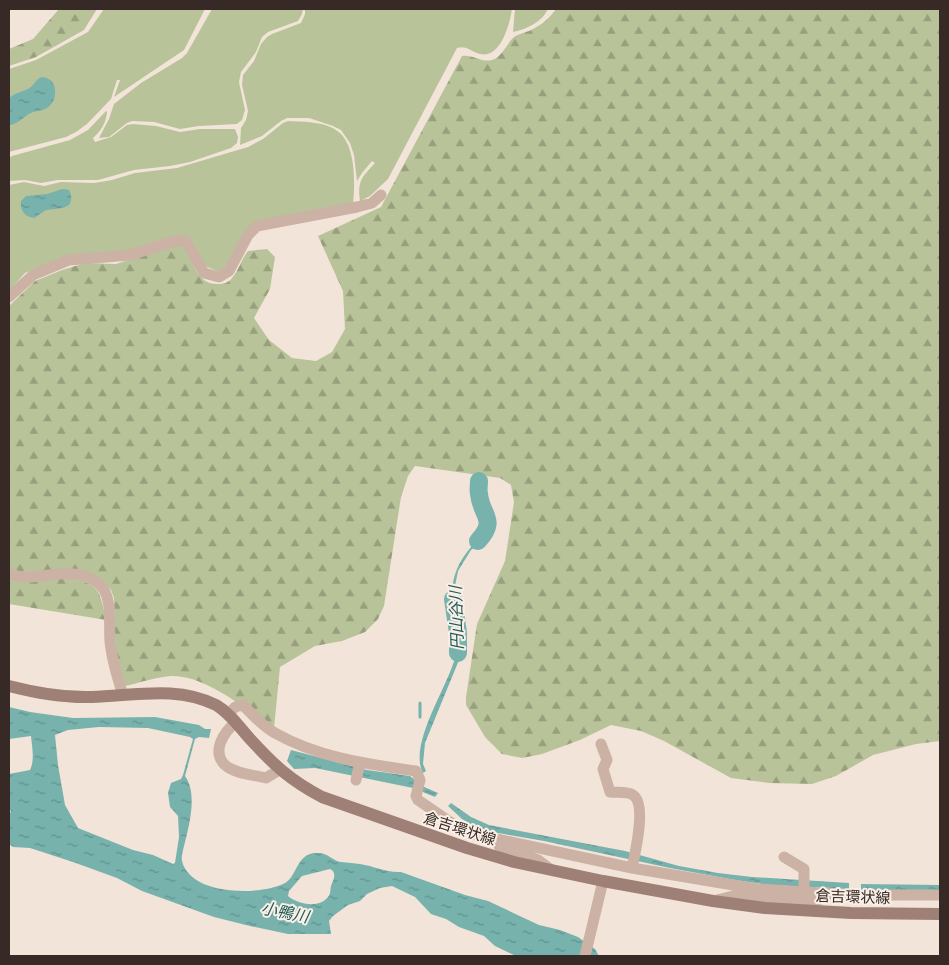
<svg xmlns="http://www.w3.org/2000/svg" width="949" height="965" font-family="'Noto Sans','Noto Sans JP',sans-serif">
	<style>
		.grass { fill: #b9c399 }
		.forest { fill: url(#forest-firs) }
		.water { fill: url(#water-ripples); fill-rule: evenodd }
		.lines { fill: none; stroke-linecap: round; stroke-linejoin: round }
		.stream { stroke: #77b2ad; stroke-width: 3 }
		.river { stroke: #77b2ad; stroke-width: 18 }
		.minor { stroke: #ccb2a5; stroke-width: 11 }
		.secondary { stroke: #9f8076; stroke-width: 12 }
		.labels { text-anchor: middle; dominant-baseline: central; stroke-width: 4; stroke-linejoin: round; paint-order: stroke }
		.street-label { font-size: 15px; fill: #372a26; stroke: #faefe6 }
		.water-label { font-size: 16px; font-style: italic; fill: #1a5b57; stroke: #faefe6 }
	</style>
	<defs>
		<pattern id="forest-firs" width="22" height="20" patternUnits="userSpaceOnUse" patternTransform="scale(1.25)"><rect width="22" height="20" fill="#b9c399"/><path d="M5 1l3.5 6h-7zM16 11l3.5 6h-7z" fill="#979f7d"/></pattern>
		<pattern id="water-ripples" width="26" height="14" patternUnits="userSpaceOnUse" patternTransform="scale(1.25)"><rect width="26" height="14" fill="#77b2ad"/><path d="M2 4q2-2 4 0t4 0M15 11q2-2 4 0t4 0" fill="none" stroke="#62918d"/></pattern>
	</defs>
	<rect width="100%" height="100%" fill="#f3e4d9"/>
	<path class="grass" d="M 104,9 L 205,9 L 184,50 L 114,97 L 120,80 L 117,80 L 111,99 L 87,124 L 76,132 L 66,137 L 9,152 L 9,69 L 36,60 L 88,32 Z
		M 212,9 L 303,9 L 302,14 L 298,21 L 268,32 L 262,37 L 256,52 L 241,72 L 239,82 L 245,110 L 242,120 L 237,124 L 199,126 L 180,129 L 154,122 L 132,121 L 127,123 L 109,137 L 99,138 L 109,119 L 114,104 L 141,83 L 182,58 L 187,53 Z
		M 305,9 L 512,9 C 510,23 501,59 480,54 C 472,52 466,45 457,48 L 388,179 L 370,196 L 360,201 C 357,181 362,177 375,163 L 372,161 L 362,173 L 357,181 L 354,155 L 350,143 L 341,130 L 333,126 L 309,118 L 287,118 L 281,121 L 262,136 L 240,145 L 241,128 L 246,120 L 248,111 L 242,85 L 243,75 L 254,61 L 261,44 L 267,37 L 272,34 L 301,23 L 305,14 Z
		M 515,9 L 548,9 C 542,22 527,29 513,32 Z
		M 106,111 L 107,112 C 106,123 101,131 93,138 L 95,142 L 111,137 L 127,125 L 133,124 L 156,126 L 180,132 L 200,129 L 235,129 L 238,137 L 237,143 L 231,148 L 190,162 L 170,166 L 134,170 L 98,180 L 58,180 L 41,183 L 25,180 L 9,181 L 9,158 L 12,156 L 70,140 L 88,130 Z
		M 288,121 C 305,122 326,121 340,133 C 356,148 355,184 353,204 L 255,224 L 223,270 L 217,271 L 205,266 L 126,253 L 37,268 L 25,273 L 9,291 L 9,185 L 24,182 L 44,186 L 61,182 L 94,183 L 112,180 L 135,173 L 177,168 L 248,147 L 263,139 L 283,123 Z"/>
	<path class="forest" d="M 59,9 L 97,9 L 84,30 L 36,57 L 9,66 L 9,49 L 33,39 Z
		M 556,9 L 940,9 L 940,741 L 916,744 L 873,755 L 836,776 L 812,784 L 769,783 L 731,778 L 664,741 L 641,731 L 611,725 L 580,740 L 542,754 L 522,758 L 502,754 L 485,737 L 466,705 L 466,697 L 477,624 L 505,561 L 514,502 L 511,485 L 500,478 L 415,466 L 408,476 L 401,497 L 384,606 L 378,619 L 365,632 L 342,641 L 315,646 L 280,667 L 274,728 C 245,709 207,676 172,676 C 157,677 141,682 126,686 L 121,680 L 116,670 L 114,598 L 111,590 L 103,581 L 41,571 L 24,572 L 9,570 L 9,306 L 35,281 L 62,270 L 85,263 L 116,264 L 178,244 L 187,248 C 193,264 198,285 218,284 C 224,284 228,283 232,278 C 239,270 241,260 248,251 L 267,249 L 275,257 L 270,289 L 254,318 L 269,340 L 292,358 L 316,361 L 332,352 L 345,329 L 343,291 L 318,236 L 381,207 L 462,56 C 472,54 482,63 492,60 C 502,57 507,43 514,37 C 518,34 524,33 529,31 C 540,26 549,19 556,9 Z
		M 68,578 C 99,583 100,590 106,620 L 9,604 L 9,580 L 31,581 Z"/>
	<path class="water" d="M 42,77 C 48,78 51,79 54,85 C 57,94 54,105 45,109 C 40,111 34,111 29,114 C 22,118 17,125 9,125 L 9,98 C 17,91 26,92 32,86 C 36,82 36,79 42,77 Z
		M 63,189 L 69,190 C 72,196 72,200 69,205 L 63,208 L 46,210 L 34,218 C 24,217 20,210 21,201 L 26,196 L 47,194 Z
		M 488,521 L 488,532 L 485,540 L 471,550 L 458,571 L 454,591 L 456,622 L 454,623 C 451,594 449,576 467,552 C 476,541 484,534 488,521 Z
		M 455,631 L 459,631 L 460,645 L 459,660 L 425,743 L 423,764 L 426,771 L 423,773 C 408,745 447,688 455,658 C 458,650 456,640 455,631 Z
		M 9,707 L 30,712 L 73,718 L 155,717 L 199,725 L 205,729 L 211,729 L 209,738 L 199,737 L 195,739 L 185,776 C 198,794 189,826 184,846 C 183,851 181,856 182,861 C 190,895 257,896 283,884 C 298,878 295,853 317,853 C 327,852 333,861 341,862 C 348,863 354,863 360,864 C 374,866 387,873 401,872 L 465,895 L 488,901 L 539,925 L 560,930 L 578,937 L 595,949 L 599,956 L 516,956 L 495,946 L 484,936 L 459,927 L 446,919 L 431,914 L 415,897 L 392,886 L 380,888 L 367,894 L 360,901 L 348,905 L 333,916 L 329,921 L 331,934 L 288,934 L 250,926 L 214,917 L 142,891 L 117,878 L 73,862 L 30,848 L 13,847 L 9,844 L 9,816 L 11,811 L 9,809 L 9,774 L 30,770 C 35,760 32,747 31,736 L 9,739 ZM 99,727 L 148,728 L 190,737 L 193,739 L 183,775 L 181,779 L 171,783 L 168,793 L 170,807 L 178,816 L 179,837 L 175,863 L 173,864 L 153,855 L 133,850 L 78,828 L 65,805 L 58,765 L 55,735 L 68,730 ZM 330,869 L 333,871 C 336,877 333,880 331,886 C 330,890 331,894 328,897 C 319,909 297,904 288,896 L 289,891 L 302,876 Z
		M 291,750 L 367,770 L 410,776 L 422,786 L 438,793 L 435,797 L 413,788 L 315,768 L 294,769 L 287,761 Z
		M 451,803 L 471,817 L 489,825 L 625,851 L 679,866 L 718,873 L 752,877 L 849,883 L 849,889 L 770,885 L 735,880 L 670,868 L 544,841 L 492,832 L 474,826 L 462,819 L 448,806 Z
		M 861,884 L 940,885 L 940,891 L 861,890 Z"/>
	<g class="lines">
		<path class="stream" d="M 420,703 L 420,717"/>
		<path class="river" d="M 478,541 C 498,519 481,516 479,494 C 478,490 479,485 479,481
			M 453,599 L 458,633 L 458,653"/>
		<path class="minor" d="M 9,297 L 33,275 L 69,260 L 130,255 L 175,241 L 186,241 L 204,273 L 219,277 L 229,271 L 248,235 L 257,226 L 357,207 L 372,203 L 381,195
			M 9,574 C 15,575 22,578 28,577 C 43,577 59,572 74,574 C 117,580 108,610 110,642 C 112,661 117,677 123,695
			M 228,715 L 235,707 L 243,705 C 252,714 263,727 275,733 C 319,758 368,764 416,771 L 420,780 L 416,796 L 418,800 L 456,826 L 473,834 L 632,868 L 757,889 L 853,895 L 940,895
			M 236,722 C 224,732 211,751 225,765 C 235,774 254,775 266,778 L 279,770
			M 601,744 L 607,760 L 603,769 L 610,792 C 617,793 627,791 633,795 C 647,804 635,853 632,868
			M 356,780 L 360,763
			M 499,846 L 538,860 L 550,869
			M 784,857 L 804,869 L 804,891
			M 717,900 L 733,896 L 819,900 L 828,893
			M 585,956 L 603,881"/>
		<path class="secondary" d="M 9,686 C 36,693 63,698 92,697 C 133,696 177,685 216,705 C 230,713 240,728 251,740 C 275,766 290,780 322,797 L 467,848 L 514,862 L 603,881 L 713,901 L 765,908 L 851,913 L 940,914"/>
	</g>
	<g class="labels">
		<g class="street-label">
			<text transform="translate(460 828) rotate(18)">倉吉環状線</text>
			<text transform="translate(853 896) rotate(2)">倉吉環状線</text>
		</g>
		<g class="water-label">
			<text transform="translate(456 618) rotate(-92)">円山谷川</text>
			<text transform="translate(285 912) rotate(11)">小鴨川</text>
		</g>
	</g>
	<rect width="949" height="965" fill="none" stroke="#372a26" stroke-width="20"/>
</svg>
